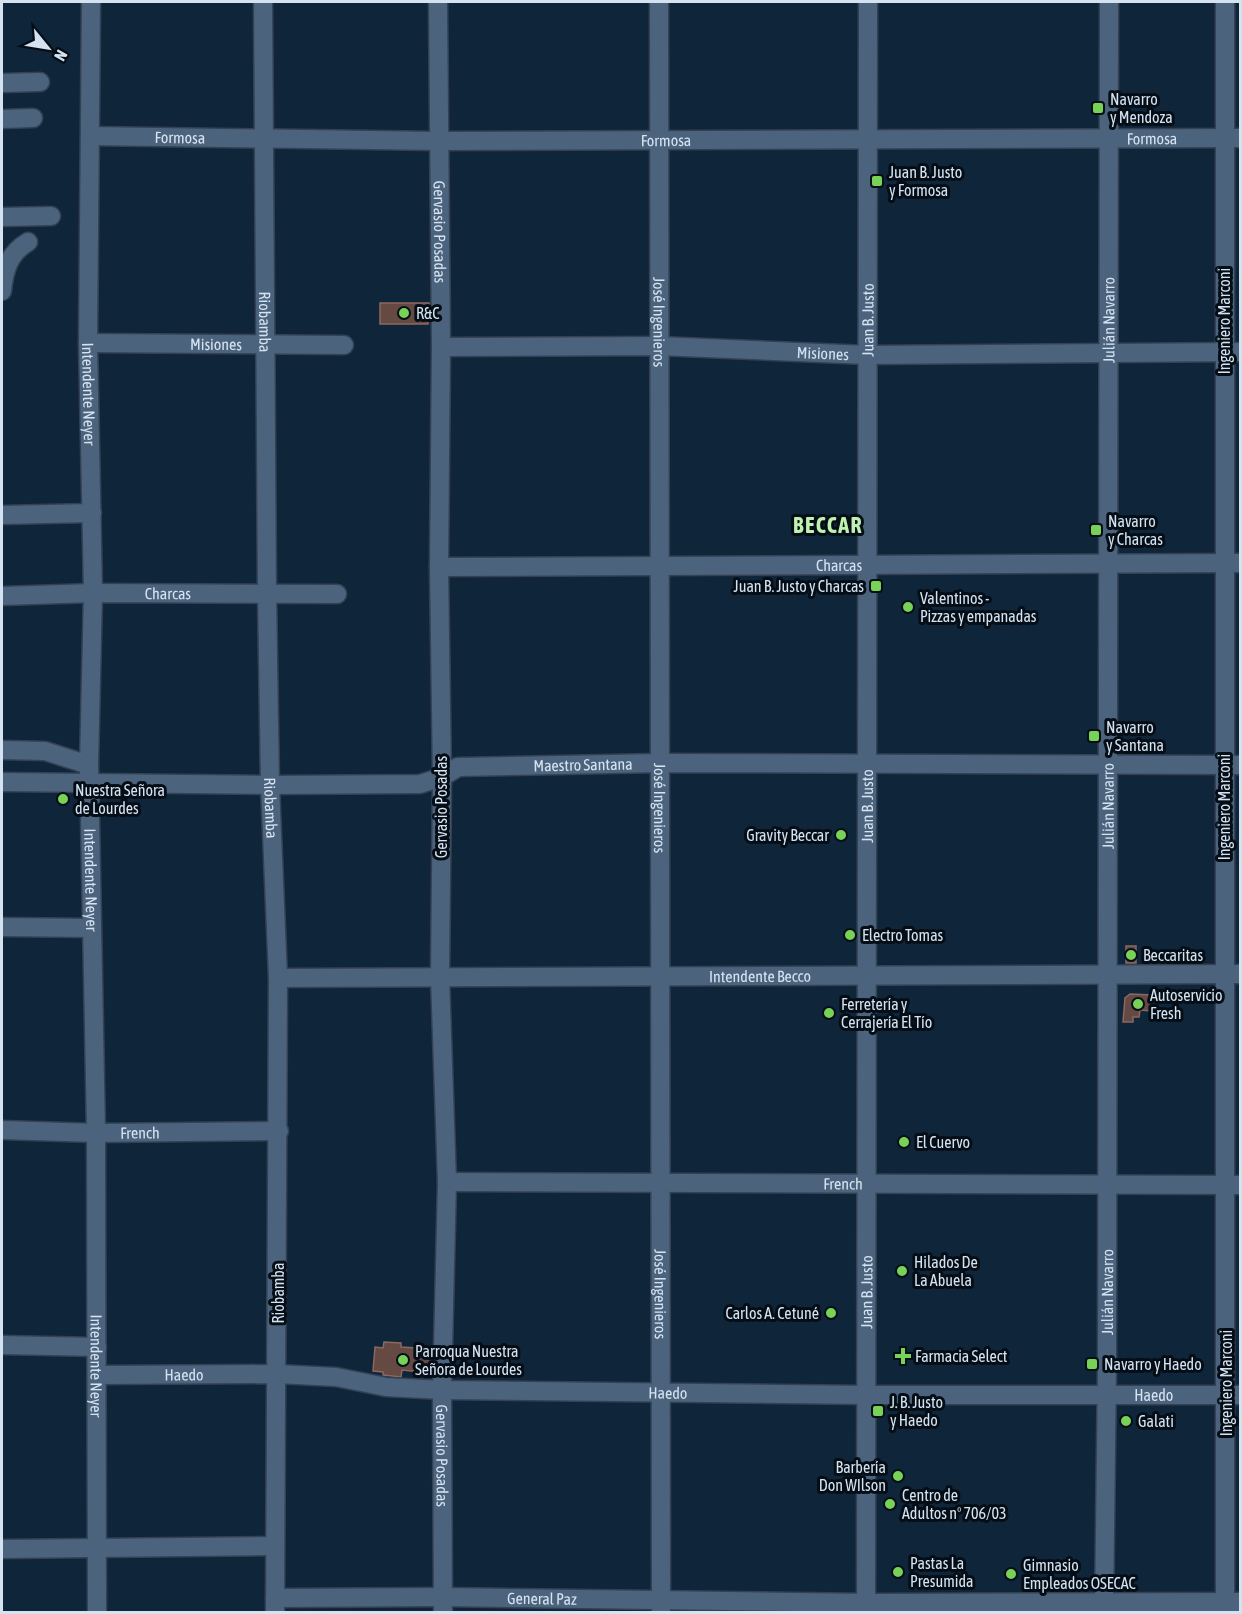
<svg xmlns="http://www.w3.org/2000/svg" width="1242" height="1614" font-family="'Asap Condensed',sans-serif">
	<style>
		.building { fill: #654943; stroke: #8c6860; stroke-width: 1.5 }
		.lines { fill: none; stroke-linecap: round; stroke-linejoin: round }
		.minor-casing { stroke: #334153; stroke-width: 21 }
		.minor { stroke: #4b637c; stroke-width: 18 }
		.poi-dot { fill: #78d258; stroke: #050e17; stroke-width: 2 }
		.labels { text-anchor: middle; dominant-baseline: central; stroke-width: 6; stroke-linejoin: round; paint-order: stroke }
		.poi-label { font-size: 16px; fill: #d5e3f1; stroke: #050e17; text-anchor: start }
		.street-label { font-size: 16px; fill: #d5e3f1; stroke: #050e17 }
		.district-label { font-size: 22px; font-weight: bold; letter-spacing: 1.5px; fill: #bff1b0; stroke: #050e17 }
	</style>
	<rect width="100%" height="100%" fill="#0f253a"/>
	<path class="building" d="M 380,303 L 429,303 L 428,324 L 380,324 Z
		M 1126,946 L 1136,946 L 1136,963 L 1126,963 Z
		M 1130,994 L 1152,995 L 1151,1011 L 1140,1010 L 1139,1017 L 1133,1017 L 1133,1022 L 1123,1022 L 1125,998 Z
		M 384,1342 L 401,1343 L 401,1347 L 433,1349 L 431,1373 L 402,1370 L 401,1377 L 383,1375 L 383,1372 L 373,1371 L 375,1347 L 383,1348 Z"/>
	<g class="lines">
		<g class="minor-casing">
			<g id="minor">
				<path id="s1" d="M 91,2 L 88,343 L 93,593 L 89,765 L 96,1133 L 97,1612"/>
				<path id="s2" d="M 263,2 L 267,593 L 270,785 L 278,978 L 275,1612"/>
				<path id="s3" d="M 438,2 L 441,347 L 439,567 L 442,777 L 440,977 L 447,1182 L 442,1390 L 443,1612"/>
				<path id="s4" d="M 659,2 L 661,1612"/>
				<path d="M 1225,2 L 1225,1612"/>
				<path d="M 2,83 L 40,82"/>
				<path d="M 2,119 L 33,118"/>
				<path id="s5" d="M 90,136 L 438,141 L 1240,138"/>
				<path d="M 2,217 L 51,216"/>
				<path d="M 2,291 C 4,270 9,253 28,242"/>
				<path id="s6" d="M 88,343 L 344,345"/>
				<path id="s7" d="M 441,347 L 659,346 L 867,355 L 1240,352"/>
				<path d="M 2,515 L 92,513"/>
				<path id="s8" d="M 439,567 L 1240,563"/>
				<path id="s9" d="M 2,596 L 93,593 L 337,594"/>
				<path d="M 2,750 L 45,751 L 89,765"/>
				<path id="s10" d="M 2,782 L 270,785 L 420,784 L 442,777 L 458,767 L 660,763 L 1240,765"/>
				<path d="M 2,927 L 92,928"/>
				<path id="s11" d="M 278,978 L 1240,974"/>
				<path id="s12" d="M 2,1130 L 96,1133 L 279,1131"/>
				<path id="s13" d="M 447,1182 L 1240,1185"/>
				<path d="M 2,1345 L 97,1347"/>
				<path id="s14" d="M 97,1375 L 277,1374 L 336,1377 L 386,1387 L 442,1390 L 866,1395 L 1240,1395"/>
				<path d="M 2,1549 L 274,1546"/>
				<path id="s15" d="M 275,1598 L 443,1597 L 867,1603 L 1240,1602"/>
				<path id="s16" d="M 866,1612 L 868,2"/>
				<path id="s17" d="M 1104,1612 L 1107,1367 L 1109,2"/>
			</g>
		</g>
		<use href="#minor" class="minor"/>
	</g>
	<g class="poi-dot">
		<rect x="1092" y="102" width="12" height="12" rx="3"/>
		<rect x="871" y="175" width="12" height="12" rx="3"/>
		<circle cx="404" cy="313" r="6"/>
		<rect x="1090" y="524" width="12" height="12" rx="3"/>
		<rect x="870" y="580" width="12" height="12" rx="3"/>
		<circle cx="908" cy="607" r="6"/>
		<rect x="1088" y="730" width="12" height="12" rx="3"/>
		<circle cx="63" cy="799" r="6"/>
		<circle cx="841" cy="835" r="6"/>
		<circle cx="850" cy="935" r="6"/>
		<circle cx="1131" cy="955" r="6"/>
		<circle cx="1138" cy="1004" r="6"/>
		<circle cx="829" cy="1013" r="6"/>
		<circle cx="904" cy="1142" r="6"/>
		<circle cx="902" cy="1271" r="6"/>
		<circle cx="831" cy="1313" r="6"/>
		<path d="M900 1347h6v6h6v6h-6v6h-6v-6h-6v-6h6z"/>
		<circle cx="403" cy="1360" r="6"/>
		<rect x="1086" y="1358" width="12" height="12" rx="3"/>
		<rect x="872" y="1405" width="12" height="12" rx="3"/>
		<circle cx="1126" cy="1421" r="6"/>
		<circle cx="898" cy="1476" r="6"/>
		<circle cx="890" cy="1504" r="6"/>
		<circle cx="898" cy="1572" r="6"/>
		<circle cx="1011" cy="1574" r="6"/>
	</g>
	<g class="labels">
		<g class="poi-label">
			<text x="1110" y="99">Navarro<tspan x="1110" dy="18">y Mendoza</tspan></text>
			<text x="889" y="172">Juan B. Justo<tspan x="889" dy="18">y Formosa</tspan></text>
			<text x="416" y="313">R&amp;C</text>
			<text x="1108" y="521">Navarro<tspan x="1108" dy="18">y Charcas</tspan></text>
			<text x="864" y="586" text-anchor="end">Juan B. Justo y Charcas</text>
			<text x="920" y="598">Valentinos -<tspan x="920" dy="18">Pizzas y empanadas</tspan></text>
			<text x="1106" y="727">Navarro<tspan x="1106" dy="18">y Santana</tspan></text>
			<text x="75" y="790">Nuestra Señora<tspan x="75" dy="18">de Lourdes</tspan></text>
			<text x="829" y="835" text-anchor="end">Gravity Beccar</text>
			<text x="862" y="935">Electro Tomas</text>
			<text x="1143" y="955">Beccaritas</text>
			<text x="1150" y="995">Autoservicio<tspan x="1150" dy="18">Fresh</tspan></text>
			<text x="841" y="1004">Ferretería y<tspan x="841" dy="18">Cerrajería El Tío</tspan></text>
			<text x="916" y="1142">El Cuervo</text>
			<text x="914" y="1262">Hilados De<tspan x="914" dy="18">La Abuela</tspan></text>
			<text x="819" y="1313" text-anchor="end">Carlos A. Cetuné</text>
			<text x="415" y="1351">Parroqua Nuestra<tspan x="415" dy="18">Señora de Lourdes</tspan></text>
			<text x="915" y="1356">Farmacia Select</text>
			<text x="1104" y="1364">Navarro y Haedo</text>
			<text x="890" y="1402">J. B. Justo<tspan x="890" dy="18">y Haedo</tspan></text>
			<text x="1138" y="1421">Galati</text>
			<text x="886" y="1467" text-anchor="end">Barbería<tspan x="886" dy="18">Don WIlson</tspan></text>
			<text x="902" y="1495">Centro de<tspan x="902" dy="18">Adultos nº 706/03</tspan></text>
			<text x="910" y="1563">Pastas La<tspan x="910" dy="18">Presumida</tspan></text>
			<text x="1023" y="1565">Gimnasio<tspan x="1023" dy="18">Empleados OSECAC</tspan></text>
		</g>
		<g class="street-label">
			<text stroke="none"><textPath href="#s5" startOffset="90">Formosa</textPath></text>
			<text stroke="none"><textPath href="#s5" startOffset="1062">Formosa</textPath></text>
			<text stroke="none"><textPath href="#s5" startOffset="576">Formosa</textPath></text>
			<text stroke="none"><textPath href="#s3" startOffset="230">Gervasio Posadas</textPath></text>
			<text stroke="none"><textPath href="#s2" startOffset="320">Riobamba</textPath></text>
			<text stroke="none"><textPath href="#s4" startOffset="320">José Ingenieros</textPath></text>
			<text stroke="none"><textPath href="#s16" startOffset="1292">Juan B. Justo</textPath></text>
			<text stroke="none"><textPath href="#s17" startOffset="1292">Julián Navarro</textPath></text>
			<text transform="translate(1224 321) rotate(-90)">Ingeniero Marconi</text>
			<text stroke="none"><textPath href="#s6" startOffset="128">Misiones</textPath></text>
			<text stroke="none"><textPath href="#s7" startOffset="382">Misiones</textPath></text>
			<text stroke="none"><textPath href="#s1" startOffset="392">Intendente Neyer</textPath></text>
			<text stroke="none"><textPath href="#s8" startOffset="400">Charcas</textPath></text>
			<text stroke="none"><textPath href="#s9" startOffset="166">Charcas</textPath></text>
			<text stroke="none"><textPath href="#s10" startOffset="585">Maestro Santana</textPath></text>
			<text stroke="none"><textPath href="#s2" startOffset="806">Riobamba</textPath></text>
			<text transform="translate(441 807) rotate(-90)">Gervasio Posadas</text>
			<text stroke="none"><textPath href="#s4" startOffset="806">José Ingenieros</textPath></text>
			<text stroke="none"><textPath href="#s16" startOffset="806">Juan B. Justo</textPath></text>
			<text stroke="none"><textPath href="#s17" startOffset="806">Julián Navarro</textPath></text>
			<text transform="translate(1224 807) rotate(-90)">Ingeniero Marconi</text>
			<text stroke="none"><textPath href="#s1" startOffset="878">Intendente Neyer</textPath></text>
			<text stroke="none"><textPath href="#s11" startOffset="482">Intendente Becco</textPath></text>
			<text stroke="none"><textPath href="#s12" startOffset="138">French</textPath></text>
			<text stroke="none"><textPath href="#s13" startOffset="396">French</textPath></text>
			<text transform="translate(278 1293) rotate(-90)">Riobamba</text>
			<text stroke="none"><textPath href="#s4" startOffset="1292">José Ingenieros</textPath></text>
			<text stroke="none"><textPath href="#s16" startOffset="320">Juan B. Justo</textPath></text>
			<text stroke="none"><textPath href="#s17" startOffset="320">Julián Navarro</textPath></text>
			<text stroke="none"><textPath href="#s1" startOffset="1364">Intendente Neyer</textPath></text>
			<text stroke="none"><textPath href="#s14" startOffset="87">Haedo</textPath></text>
			<text transform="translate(1226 1383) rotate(-90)">Ingeniero Marconi</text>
			<text stroke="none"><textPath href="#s14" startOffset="572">Haedo</textPath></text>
			<text stroke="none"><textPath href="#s14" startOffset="1058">Haedo</textPath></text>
			<text stroke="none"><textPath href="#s3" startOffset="1454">Gervasio Posadas</textPath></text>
			<text stroke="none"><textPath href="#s15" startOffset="267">General Paz</textPath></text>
		</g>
		<g class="district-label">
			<text x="828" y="525">BECCAR</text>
		</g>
	</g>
	<rect width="1242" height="1614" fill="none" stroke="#d5e3f1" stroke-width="6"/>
	<g transform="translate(48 48) rotate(120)" stroke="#050e17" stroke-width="4.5" paint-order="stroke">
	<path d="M0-4.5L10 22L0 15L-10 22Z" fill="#d5e3f1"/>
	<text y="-9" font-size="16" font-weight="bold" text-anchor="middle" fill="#d5e3f1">N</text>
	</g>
</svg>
